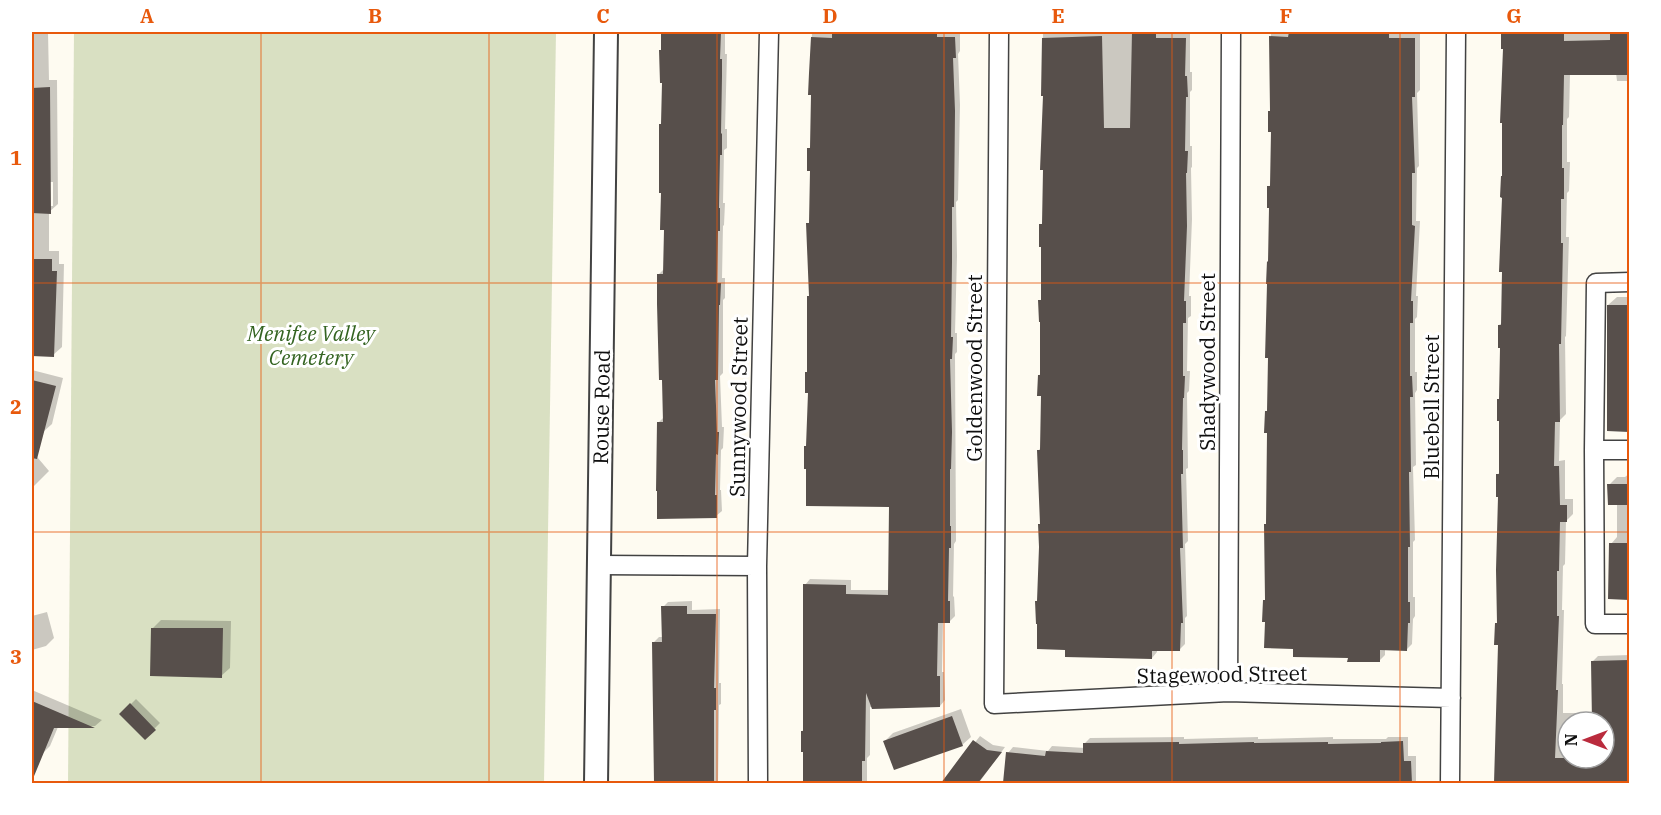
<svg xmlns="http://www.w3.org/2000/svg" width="1661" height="815" font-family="'IBM Plex Serif',serif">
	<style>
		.cemetery { fill: #d9e0c2 }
		.shadow { fill: #0003; fill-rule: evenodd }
		.building { fill: #574f4b }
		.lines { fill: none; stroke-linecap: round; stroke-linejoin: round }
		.minor-casing { stroke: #424242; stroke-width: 21 }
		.tertiary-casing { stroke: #424242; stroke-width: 26 }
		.minor { stroke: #fff; stroke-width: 18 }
		.tertiary { stroke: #fff; stroke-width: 22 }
		.grid { fill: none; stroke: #e8590c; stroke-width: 1.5; stroke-opacity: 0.55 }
		.labels { text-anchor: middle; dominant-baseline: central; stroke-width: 6; stroke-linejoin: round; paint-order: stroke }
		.park-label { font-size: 21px; font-style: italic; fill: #346421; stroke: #fff }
		.street-label { font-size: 21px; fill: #0f0f0f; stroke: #fff }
		.neatline { fill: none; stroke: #e8590c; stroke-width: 2 }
		.grid-label { font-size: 20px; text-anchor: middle; font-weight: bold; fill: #e8590c }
	</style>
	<rect width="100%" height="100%" fill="#fefbf1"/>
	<path class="cemetery" d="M 74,32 L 556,32 L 544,783 L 68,784 Z"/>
	<path class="shadow" d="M 32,32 L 48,32 L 49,80 L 57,80 L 58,204 L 49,212 L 49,251 L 59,251 L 59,264 L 64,264 L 62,347 L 53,355 L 32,354 ZM 50,182 L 53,182 L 53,206 L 50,206 Z
		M 662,32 L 725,32 L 725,54 L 727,54 L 725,129 L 727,129 L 727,148 L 724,150 L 723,203 L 725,203 L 724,225 L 723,226 L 722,278 L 725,278 L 725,298 L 723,300 L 723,373 L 720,376 L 722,427 L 724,427 L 723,448 L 721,450 L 720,490 L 721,490 L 722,511 L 716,516 L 658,423 L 664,417 L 659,274 L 665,268 L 666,229 L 661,124 L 663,122 Z
		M 812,32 L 960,32 L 960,51 L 958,54 L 960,105 L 958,200 L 956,202 L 957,256 L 955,333 L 957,333 L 957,352 L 955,354 L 956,541 L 954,544 L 953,597 L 954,596 L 955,616 L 949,622 L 943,622 L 942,672 L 944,672 L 945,700 L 940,706 L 870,707 L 870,755 L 867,758 L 867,784 L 805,784 L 802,731 L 805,729 L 805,585 L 810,579 L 851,580 L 851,590 L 890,590 L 891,506 L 807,445 L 809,391 L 807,372 L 808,371 L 811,295 L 808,224 L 811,220 L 812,169 L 809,149 L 811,146 L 813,93 L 810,93 Z
		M 1043,32 L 1190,32 L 1190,72 L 1192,72 L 1192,90 L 1190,92 L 1190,146 L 1192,146 L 1192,167 L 1191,168 L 1192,219 L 1189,296 L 1191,296 L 1191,316 L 1188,318 L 1187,371 L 1190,371 L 1189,391 L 1187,393 L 1188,468 L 1186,469 L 1188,541 L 1185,544 L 1187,616 L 1185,618 L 1185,644 L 1179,650 L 1157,650 L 1157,652 L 1152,658 L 1066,648 L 1039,599 L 1041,523 L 1039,450 L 1041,447 L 1042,394 L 1039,375 L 1041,374 L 1040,301 L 1042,298 L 1041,225 L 1043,222 L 1045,95 L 1042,95 Z
		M 1271,32 L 1420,32 L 1420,90 L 1417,93 L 1419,166 L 1417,168 L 1416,221 L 1420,221 L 1416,296 L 1418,296 L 1417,317 L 1415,319 L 1415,372 L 1417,372 L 1417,390 L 1415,393 L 1416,465 L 1413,467 L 1415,540 L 1413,542 L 1413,597 L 1415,597 L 1415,616 L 1413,619 L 1412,644 L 1407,649 L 1385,649 L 1385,655 L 1379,661 L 1294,647 L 1267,523 L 1271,206 L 1268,187 L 1272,184 L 1270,58 Z
		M 1503,32 L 1630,32 L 1630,81 L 1617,81 L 1616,73 L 1570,74 L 1569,117 L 1567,119 L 1567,162 L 1570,162 L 1569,191 L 1567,193 L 1566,237 L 1569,237 L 1566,336 L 1565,337 L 1566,414 L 1560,420 L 1559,461 L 1565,460 L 1565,499 L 1573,499 L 1573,514 L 1566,521 L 1565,564 L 1563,566 L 1562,610 L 1564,610 L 1562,684 L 1563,684 L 1563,713 L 1594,713 L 1592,662 L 1598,656 L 1630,655 L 1630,784 L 1495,784 L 1499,644 L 1496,624 L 1498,622 L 1499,495 L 1497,475 L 1500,472 L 1501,420 L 1498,400 L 1501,397 L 1501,346 L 1499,325 L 1502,323 L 1504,196 L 1505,47 L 1502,47 ZM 1568,722 L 1604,722 L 1604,758 L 1568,758 Z
		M 1617,297 L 1630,297 L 1630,430 L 1609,430 L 1608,305 Z
		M 32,370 L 63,378 L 52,424 L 43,432 L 32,429 Z
		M 32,451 L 49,471 L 32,488 Z
		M 1630,473 L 1630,598 L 1610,598 L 1611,544 L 1617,537 L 1617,504 L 1609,485 L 1617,477 L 1625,477 Z
		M 692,601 L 692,610 L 720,609 L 719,683 L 721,683 L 721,704 L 719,705 L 718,784 L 655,784 L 653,643 L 659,637 L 663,637 L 663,607 L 668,602 Z
		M 47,612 L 54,638 L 46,646 L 32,650 L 32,616 Z
		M 161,620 L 231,621 L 230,668 L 221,676 L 153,628 Z
		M 32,690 L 102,720 L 95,726 L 58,727 L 50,746 L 42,754 L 32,749 Z
		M 136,699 L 160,723 L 145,738 L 121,714 Z
		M 961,709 L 971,737 L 962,745 L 885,741 L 893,733 Z
		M 980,736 L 993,745 L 1005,747 L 978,784 L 943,784 Z
		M 1184,737 L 1184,739 L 1258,737 L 1258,739 L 1333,737 L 1333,739 L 1386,739 L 1388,737 L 1408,737 L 1408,756 L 1416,756 L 1416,784 L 1005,784 L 1008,753 L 1013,747 L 1048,751 L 1052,746 L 1085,748 L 1085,743 L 1090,738 Z"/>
	<path class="building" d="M 661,32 L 721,32 L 720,59 L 722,59 L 722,76 L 721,133 L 722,134 L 722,155 L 720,155 L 719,208 L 720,208 L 720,231 L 718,231 L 717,283 L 721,283 L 720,305 L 719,305 L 718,380 L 715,380 L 717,432 L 719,432 L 718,455 L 716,454 L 715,495 L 717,495 L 717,518 L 657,519 L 657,491 L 656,491 L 657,422 L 663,422 L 662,380 L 659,380 L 657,304 L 657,274 L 663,274 L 664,230 L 660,230 L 661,193 L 659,193 L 659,124 L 661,124 L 662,83 L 660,83 L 659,50 L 661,50 Z
		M 832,32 L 937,32 L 937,37 L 955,37 L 956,58 L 953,58 L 955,111 L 954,207 L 952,207 L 952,262 L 951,337 L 953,337 L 952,359 L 950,359 L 952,432 L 951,469 L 950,469 L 950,526 L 951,526 L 951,548 L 949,548 L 948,601 L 950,601 L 950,623 L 938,623 L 937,676 L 940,676 L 940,707 L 872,709 L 866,693 L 865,761 L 862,761 L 862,783 L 803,783 L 803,752 L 801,752 L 801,731 L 803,731 L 803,584 L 846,585 L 846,594 L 888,595 L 889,507 L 806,506 L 806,469 L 804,469 L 804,446 L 806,446 L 808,393 L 805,393 L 805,372 L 807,372 L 807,296 L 809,296 L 806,223 L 809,223 L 810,171 L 807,171 L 807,148 L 810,148 L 811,95 L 808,95 L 809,73 L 811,37 L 832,38 Z
		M 1132,32 L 1156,32 L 1156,38 L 1186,38 L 1185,76 L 1187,76 L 1188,97 L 1186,97 L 1185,151 L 1188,151 L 1187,173 L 1186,173 L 1187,226 L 1184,301 L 1186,301 L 1186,323 L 1183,323 L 1183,376 L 1185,376 L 1184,398 L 1183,398 L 1182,450 L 1183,450 L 1183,474 L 1181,474 L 1183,548 L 1180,548 L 1183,623 L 1181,623 L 1180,651 L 1152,651 L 1152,659 L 1065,657 L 1065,650 L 1037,649 L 1037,624 L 1036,624 L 1035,601 L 1037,601 L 1039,547 L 1038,524 L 1040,524 L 1037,450 L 1040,450 L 1041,396 L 1037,396 L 1038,375 L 1040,375 L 1040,322 L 1039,322 L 1038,300 L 1041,300 L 1041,247 L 1039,247 L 1039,224 L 1042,224 L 1043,170 L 1040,170 L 1043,96 L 1041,96 L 1042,38 L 1102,36 L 1104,128 L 1130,128 Z
		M 1289,32 L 1389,32 L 1389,38 L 1415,38 L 1415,97 L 1412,97 L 1415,173 L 1412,173 L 1412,225 L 1415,226 L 1411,301 L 1413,301 L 1413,323 L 1410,323 L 1410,376 L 1412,376 L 1413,397 L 1410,397 L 1411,472 L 1409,472 L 1410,547 L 1408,547 L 1408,602 L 1410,602 L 1410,623 L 1408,623 L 1407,651 L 1380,650 L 1380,662 L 1347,662 L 1348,658 L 1293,657 L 1293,649 L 1264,648 L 1265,622 L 1262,622 L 1263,600 L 1265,600 L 1264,524 L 1266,524 L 1267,433 L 1264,433 L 1265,411 L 1267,411 L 1268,358 L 1265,358 L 1267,284 L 1266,284 L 1267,261 L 1268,262 L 1269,208 L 1267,208 L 1267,186 L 1270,186 L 1271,132 L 1268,132 L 1268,111 L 1270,111 L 1269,36 L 1288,37 Z
		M 1501,32 L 1564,32 L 1564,41 L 1610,40 L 1610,32 L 1629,32 L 1629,75 L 1564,75 L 1563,125 L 1562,125 L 1562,168 L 1564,168 L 1564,199 L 1561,199 L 1561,243 L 1563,243 L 1561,344 L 1559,344 L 1560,422 L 1555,422 L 1554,466 L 1559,466 L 1560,505 L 1567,505 L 1567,522 L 1560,522 L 1559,571 L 1557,571 L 1557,616 L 1559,616 L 1556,690 L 1558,690 L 1555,758 L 1604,758 L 1604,722 L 1592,722 L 1591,661 L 1629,660 L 1629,783 L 1494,783 L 1498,645 L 1494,645 L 1495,623 L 1497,623 L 1496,570 L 1498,497 L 1496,497 L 1496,474 L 1499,474 L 1499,421 L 1497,421 L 1497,399 L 1499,399 L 1500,348 L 1498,348 L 1498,325 L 1501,325 L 1502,272 L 1499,272 L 1502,198 L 1500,197 L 1501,176 L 1502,176 L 1502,123 L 1500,123 L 1503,49 L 1501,49 Z
		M 50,87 L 51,214 L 32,213 L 32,88 Z
		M 32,259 L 52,259 L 52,271 L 57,271 L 54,357 L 32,356 Z
		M 1607,305 L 1629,305 L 1629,432 L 1607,431 Z
		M 32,380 L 56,386 L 37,459 L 32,458 Z
		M 1607,484 L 1629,484 L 1629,505 L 1608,505 Z
		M 1609,543 L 1629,543 L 1629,600 L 1608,599 Z
		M 661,606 L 687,606 L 687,614 L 716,614 L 714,688 L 716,688 L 716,710 L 714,710 L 714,783 L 654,783 L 652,642 L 662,642 Z
		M 151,628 L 223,628 L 222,678 L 150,676 Z
		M 32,701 L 95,728 L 54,728 L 32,781 Z
		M 130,703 L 156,730 L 145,740 L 119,714 Z
		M 952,716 L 963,746 L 894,770 L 883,741 Z
		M 973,740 L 987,750 L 1002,752 L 978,783 L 941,783 Z
		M 1403,741 L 1404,761 L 1411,761 L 1412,783 L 1003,783 L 1006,752 L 1045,756 L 1046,751 L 1083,753 L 1083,743 L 1179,742 L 1179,744 L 1254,742 L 1254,743 L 1328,742 L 1328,744 L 1381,743 L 1381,742 Z"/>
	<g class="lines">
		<g class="minor-casing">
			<path id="minor" d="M 999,32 L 994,704 L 1228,692 L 1451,698
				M 1630,282 L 1596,283 L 1594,450 L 1595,624 L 1630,624
				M 1594,450 L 1630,450
				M 599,565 L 757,566
				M 1228,692 L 1231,32
				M 758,784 L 757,566 L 769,32
				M 1450,784 L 1456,32"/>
		</g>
		<g class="tertiary-casing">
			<path id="tertiary" d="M 596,784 L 606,32"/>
		</g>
		<use href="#minor" class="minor"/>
		<use href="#tertiary" class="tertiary"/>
	</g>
	<path class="grid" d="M 261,32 L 261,784M 489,32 L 489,784M 717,32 L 717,784M 944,32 L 944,784M 1172,32 L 1172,784M 1400,32 L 1400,784M 32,283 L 1630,283M 32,532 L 1630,532"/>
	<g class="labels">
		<g class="park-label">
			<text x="311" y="333">Menifee Valley<tspan x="311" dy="24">Cemetery</tspan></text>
		</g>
		<g class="street-label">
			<text transform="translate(1207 362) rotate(-90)">Shadywood Street</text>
			<text transform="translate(974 368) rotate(-90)">Goldenwood Street</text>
			<text transform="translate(601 407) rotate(-89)">Rouse Road</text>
			<text transform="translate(738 407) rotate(-89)">Sunnywood Street</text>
			<text transform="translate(1431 407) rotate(-90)">Bluebell Street</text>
			<text transform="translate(1222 674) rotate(-1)">Stagewood Street</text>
		</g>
	</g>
	<rect width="1661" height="815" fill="none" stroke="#ffffff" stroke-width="66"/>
	<g transform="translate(1586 740) rotate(270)"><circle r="28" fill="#ffffff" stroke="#9f9f9f" stroke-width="1.5"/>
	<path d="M0-4.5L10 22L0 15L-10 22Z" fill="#ba2b3d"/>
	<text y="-9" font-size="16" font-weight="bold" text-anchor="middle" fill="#0f0f0f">N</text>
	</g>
	<rect x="33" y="33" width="1595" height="749" class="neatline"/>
	<g class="grid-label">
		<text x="147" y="23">A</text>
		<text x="375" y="23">B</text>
		<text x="603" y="23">C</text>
		<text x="830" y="23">D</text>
		<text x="1058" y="23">E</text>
		<text x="1286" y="23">F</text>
		<text x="1514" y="23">G</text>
		<text x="16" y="165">1</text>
		<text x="16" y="414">2</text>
		<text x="16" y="664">3</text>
	</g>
</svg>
